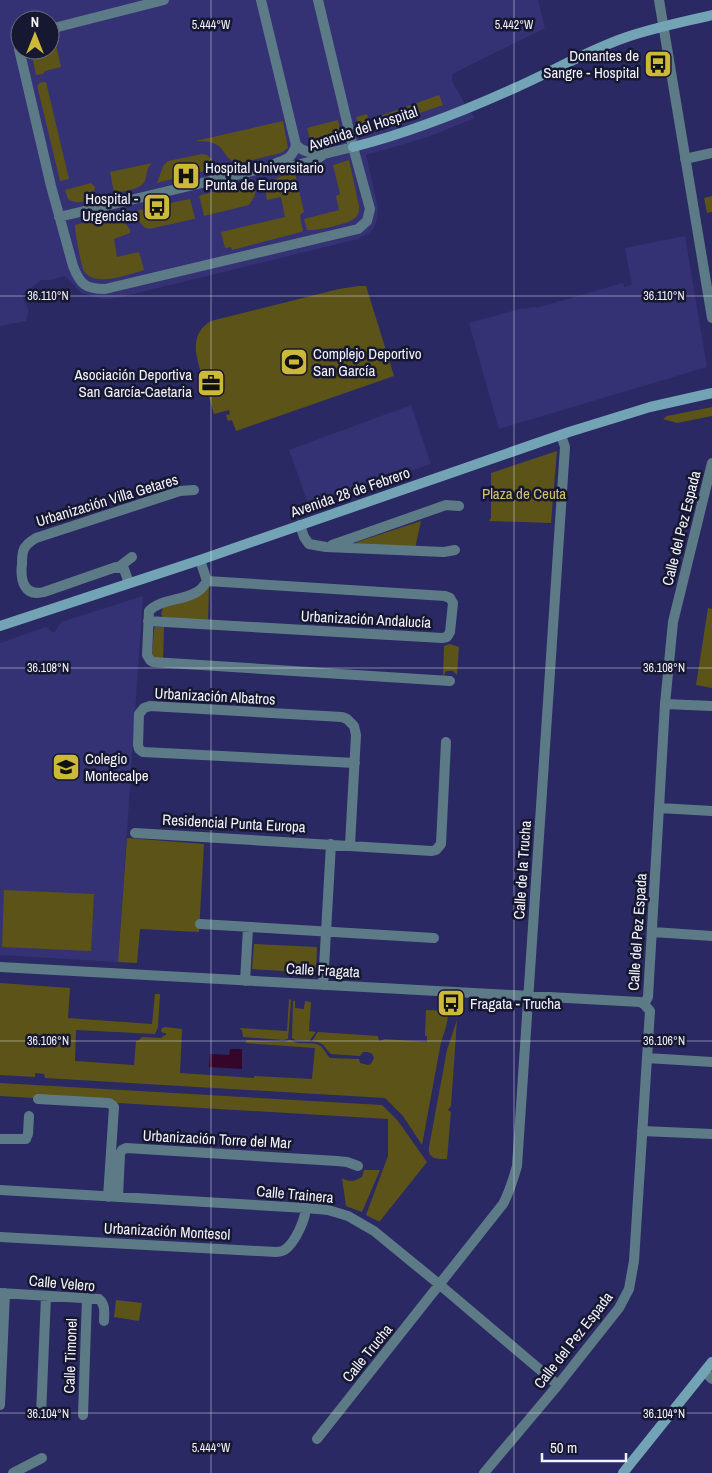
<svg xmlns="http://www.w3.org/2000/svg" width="712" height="1473" font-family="'Archivo Narrow',sans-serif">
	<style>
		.built { fill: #343274; fill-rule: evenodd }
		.green { fill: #5c5319 }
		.water { fill: #350629 }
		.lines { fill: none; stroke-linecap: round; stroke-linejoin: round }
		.street { stroke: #5d7b86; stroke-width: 10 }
		.secondary { stroke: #73a4b5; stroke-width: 10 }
		.ticks { fill: none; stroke: #f3f3fb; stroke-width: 1; stroke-opacity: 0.45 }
		.labels { text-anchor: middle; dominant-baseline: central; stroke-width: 5; stroke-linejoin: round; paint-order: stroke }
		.poi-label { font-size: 15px; fill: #f3f3fb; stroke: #161731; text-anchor: start }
		.street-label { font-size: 15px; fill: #f3f3fb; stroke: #161731 }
		.park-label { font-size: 15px; fill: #d1c366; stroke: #161731 }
		.ticks-label { font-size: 12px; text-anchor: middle; fill: #f3f3fb; stroke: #161731; stroke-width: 5; stroke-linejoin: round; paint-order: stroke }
	</style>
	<rect width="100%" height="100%" fill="#2b2964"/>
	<path class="built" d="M 0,0 L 538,0 L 545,28 L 452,74 L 452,81 L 467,108 L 475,118 L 428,137 L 366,155 L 378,207 L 377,218 L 374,228 L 369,233 L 358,239 L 117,298 L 103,299 L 81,293 L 65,276 L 51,280 L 41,280 L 22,295 L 29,311 L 26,321 L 0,326 ZM 20,20 L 50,20 L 50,50 L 20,50 Z
		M 685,236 L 707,367 L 499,429 L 469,323 L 523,308 L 523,309 L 535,307 L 536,308 L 623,283 L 624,287 L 632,285 L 625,248 Z
		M 411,405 L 431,464 L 309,506 L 289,450 Z
		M 143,596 L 118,962 L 0,955 L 0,643 L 46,627 L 54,633 L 61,622 Z"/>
	<path class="green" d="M 56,45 L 61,67 L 45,71 L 43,74 L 36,75 L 31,51 L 50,50 L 50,46 Z
		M 43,82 L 46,82 L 69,179 L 60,181 L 37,85 L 39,85 L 39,83 Z
		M 439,95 L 443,105 L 382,126 L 380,116 Z
		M 367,114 L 371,129 L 360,132 L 356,117 Z
		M 338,120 L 341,135 L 339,139 L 316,145 L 311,143 L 307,128 Z
		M 283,121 L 288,148 L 281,153 L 240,163 C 226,163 226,149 215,144 C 209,141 202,141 195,141 Z
		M 202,154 L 207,155 L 220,167 L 157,183 L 163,166 L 168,161 Z
		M 349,160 L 359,206 C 359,211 359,214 355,218 C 349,224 316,231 307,230 L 304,219 L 339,210 L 336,196 L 340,194 L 333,165 Z
		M 152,163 C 147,168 147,171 146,178 C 143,190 124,191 114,193 L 110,172 Z
		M 295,173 L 304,212 L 301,214 L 300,216 L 303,231 L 301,232 L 232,250 L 231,247 L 225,248 L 221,232 L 285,217 L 281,197 L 267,200 C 262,180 280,176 295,173 Z
		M 253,182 L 256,187 L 255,195 L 249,205 L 204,216 L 200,199 L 199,197 L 201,195 Z
		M 91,183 L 95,187 C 94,201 79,206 68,199 L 65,190 Z
		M 712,196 L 712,212 L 707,213 L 704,198 Z
		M 190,199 L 195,218 L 194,219 L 149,229 L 145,228 L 134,216 L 134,213 L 136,211 L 152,207 L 153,209 L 161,207 L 161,205 Z
		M 118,214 L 120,215 L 130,230 L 130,233 L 114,239 L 117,257 L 139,252 L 144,270 C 130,274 94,288 84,271 C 81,266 76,236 75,228 L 75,225 Z
		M 358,286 L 366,286 L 394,376 L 236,431 L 232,420 L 228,421 L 226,415 L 230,414 L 229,410 L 214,414 C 211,403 207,392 204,381 C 197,360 187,335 211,321 L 339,289 Z
		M 712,407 L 712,416 L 677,423 L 663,419 L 667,416 Z
		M 557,451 L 551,523 L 489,521 L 491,518 L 491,473 Z
		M 421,521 L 415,549 L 356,544 L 357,542 Z
		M 209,587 L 208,621 L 163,617 L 161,614 L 163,607 Z
		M 708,608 L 712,609 L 712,688 L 696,685 Z
		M 155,627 L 164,627 L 163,661 L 157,660 L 152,655 L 154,629 Z
		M 450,644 L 459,647 L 457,675 L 453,671 L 446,671 L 443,677 L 444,646 Z
		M 127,838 L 204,844 L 199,932 L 140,929 L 137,963 L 118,962 Z
		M 4,890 L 94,894 L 91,951 L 2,947 Z
		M 254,944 L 317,947 L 316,973 L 252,969 Z
		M 0,983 L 70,988 L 68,1018 L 152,1024 L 155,994 L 160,994 L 158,1027 L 155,1034 L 76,1030 L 75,1061 L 134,1065 L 136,1041 L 138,1041 L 142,1037 L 161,1038 L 163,1036 L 166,1035 L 166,1033 L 163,1033 L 161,1031 L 162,1028 L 165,1027 L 182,1029 L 180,1073 L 254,1078 L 254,1076 L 312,1079 L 315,1048 L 245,1043 L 247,1040 L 284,1042 L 290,1040 C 299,1046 310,1041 319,1045 C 324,1048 326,1054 330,1058 L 359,1059 L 360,1063 L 368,1065 L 371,1064 L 374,1058 C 373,1052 368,1052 363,1052 L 360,1056 L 331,1054 C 323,1046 325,1043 312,1041 L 318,1032 L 378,1036 L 379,1041 L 385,1039 L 427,1042 L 427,1036 L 425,1036 L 426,1010 L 449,1011 L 446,1027 L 441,1042 L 422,1145 L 403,1116 L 385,1098 L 45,1078 L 44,1074 L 35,1073 L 35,1077 L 0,1075 Z
		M 289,999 L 291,1000 L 288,1039 L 283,1040 L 243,1037 L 242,1030 L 239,1028 L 287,1031 Z
		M 293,1001 L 295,1001 L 295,1008 L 304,1009 L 305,1001 L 311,1002 L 309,1031 L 316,1032 L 309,1041 L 295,1040 L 292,1038 Z
		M 457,1020 L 451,1106 L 448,1110 L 451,1112 L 447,1159 C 438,1159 427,1159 429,1147 L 447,1050 Z
		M 0,1083 L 382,1105 L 398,1121 L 427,1162 L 380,1221 L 378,1221 L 366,1215 L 388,1156 L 388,1119 L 0,1096 Z
		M 364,1170 L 380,1170 L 362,1212 L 346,1206 L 342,1178 C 350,1183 355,1181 362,1177 Z
		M 116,1300 L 142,1303 L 139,1321 L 114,1317 Z"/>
	<path class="water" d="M 230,1049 L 242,1049 L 242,1069 L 209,1067 L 210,1054 L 229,1055 Z"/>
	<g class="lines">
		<path class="street" d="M 261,0 L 296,145 C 292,159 286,159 274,164
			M 659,0 L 712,318
			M 50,29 L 164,0
			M 20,39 L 19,49 L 51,186 L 73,266 C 80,284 85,289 105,289 L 358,229 L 367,221 L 370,209 L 353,147 L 318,0
			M 296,145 C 304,153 314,153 324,154
			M 685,159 L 712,153
			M 59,217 L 269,167 L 275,168 L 289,167 L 316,160 L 324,154 L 353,147
			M 300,525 L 304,537 L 309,544 L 326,547 L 444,552 L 455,550
			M 332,545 L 446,505 L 459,506
			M 200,560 L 207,581 C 204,586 200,591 195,593 C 180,601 161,599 149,611 L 147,655 L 150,660 L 153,662 L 450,681
			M 119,567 L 132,557
			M 129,583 L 124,569 L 116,567 L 44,592 C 24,597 20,580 22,564 C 22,559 22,553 24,549 C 27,543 31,541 36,538 L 180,491 L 194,490
			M 148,621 L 442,638 L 447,637 L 450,632 L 453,603 L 450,598 L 445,596 L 207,581
			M 665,704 L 712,706
			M 659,808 L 712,811
			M 135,833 L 432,851 L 436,850 L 441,844 L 446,742
			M 350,845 L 356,735 L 354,726 L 347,719 L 342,717 L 150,706 L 144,708 L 139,714 L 138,745 L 139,749 L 143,752 L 355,763
			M 200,924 L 434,938
			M 653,932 L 712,936
			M 0,967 L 640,1002 L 644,1004
			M 245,981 L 248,928
			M 323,985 L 331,844
			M 644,1004 L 648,997 L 665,704 L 673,622 L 712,463
			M 647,1058 L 712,1062
			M 38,1099 L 109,1103 L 112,1105 L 114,1107 L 108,1197
			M 642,1131 L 712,1134
			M 0,1139 L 26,1139 L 28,1134 L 29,1116
			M 0,1190 L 306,1208 L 328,1210 L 348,1216 L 374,1231 L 440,1285 L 558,1385
			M 118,1197 L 120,1154 L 122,1150 L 126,1148 L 337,1161 L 347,1162 L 358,1166
			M 0,1237 L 276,1252 C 280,1252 284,1251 287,1248 C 296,1240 305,1220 306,1208
			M 0,1293 L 99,1299 C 106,1305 104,1313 104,1321
			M 705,1372 L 712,1379
			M 0,1405 L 5,1293
			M 41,1415 L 46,1296
			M 83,1415 L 87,1298
			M 317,1439 L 503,1204 C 510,1191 513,1180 517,1166 L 565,447 L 561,435
			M 13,1473 L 42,1458
			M 484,1473 L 558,1385 L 619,1308 L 629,1289 L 634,1261 L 650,1011 L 644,1004"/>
		<path class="secondary" d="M 353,147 C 409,133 464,111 517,87 C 553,71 587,51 624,38 C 652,28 683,22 712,15
			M 0,626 L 200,560 L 569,432 L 650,407 L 712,393
			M 623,1473 L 712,1362"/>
	</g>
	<path class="ticks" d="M 211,0 L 211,1473M 514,0 L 514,1473M 0,296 L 712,296M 0,668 L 712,668M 0,1041 L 712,1041M 0,1413 L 712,1413"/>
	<defs>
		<g id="bus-square" transform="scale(1.4375)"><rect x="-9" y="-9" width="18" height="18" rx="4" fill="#ccb938" stroke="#161731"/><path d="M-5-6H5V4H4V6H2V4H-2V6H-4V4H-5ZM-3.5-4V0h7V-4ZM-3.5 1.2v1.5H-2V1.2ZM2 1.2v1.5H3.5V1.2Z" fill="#111"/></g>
		<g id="hospital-square" transform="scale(1.4375)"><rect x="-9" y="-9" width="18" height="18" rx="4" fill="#ccb938" stroke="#161731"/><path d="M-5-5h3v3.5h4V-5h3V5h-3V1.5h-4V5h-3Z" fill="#111"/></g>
		<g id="stadium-square" transform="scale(1.4375)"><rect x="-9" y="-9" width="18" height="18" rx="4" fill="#ccb938" stroke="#161731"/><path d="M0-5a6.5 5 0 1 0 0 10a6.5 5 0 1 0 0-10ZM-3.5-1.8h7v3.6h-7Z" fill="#111"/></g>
		<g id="office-square" transform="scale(1.4375)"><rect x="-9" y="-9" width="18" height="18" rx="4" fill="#ccb938" stroke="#161731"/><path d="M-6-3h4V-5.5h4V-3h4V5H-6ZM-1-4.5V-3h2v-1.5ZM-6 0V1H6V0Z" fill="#111"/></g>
		<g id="school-square" transform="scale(1.4375)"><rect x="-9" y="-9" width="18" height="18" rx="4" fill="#ccb938" stroke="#161731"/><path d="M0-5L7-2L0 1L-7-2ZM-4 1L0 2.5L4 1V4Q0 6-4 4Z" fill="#111"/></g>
	</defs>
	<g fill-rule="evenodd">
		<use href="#bus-square" x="658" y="64"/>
		<use href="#hospital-square" x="186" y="176"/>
		<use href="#bus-square" x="157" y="207"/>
		<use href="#stadium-square" x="294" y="362"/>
		<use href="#office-square" x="211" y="383"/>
		<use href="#school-square" x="66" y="767"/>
		<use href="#bus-square" x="451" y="1003"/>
	</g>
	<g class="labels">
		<g class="poi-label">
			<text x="639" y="55" text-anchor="end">Donantes de<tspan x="639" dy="17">Sangre - Hospital</tspan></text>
			<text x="205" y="167">Hospital Universitario<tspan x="205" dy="17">Punta de Europa</tspan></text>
			<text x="138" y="198" text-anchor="end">Hospital -<tspan x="138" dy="17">Urgencias</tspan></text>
			<text x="313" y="353">Complejo Deportivo<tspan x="313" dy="17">San García</tspan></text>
			<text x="192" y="374" text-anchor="end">Asociación Deportiva<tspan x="192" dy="17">San García-Caetaria</tspan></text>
			<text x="85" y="758">Colegio<tspan x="85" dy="17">Montecalpe</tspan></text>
			<text x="470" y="1003">Fragata - Trucha</text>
		</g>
		<g class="street-label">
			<text transform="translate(363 128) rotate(-18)">Avenida del Hospital</text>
			<text transform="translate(350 492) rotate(-19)">Avenida 28 de Febrero</text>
			<text transform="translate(107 500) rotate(-17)">Urbanización Villa Getares</text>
			<text transform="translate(681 528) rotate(-76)">Calle del Pez Espada</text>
			<text transform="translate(366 619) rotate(3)">Urbanización Andalucía</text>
			<text transform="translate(215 696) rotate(3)">Urbanización Albatros</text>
			<text transform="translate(234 823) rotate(3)">Residencial Punta Europa</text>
			<text transform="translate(522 870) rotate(-86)">Calle de la Trucha</text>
			<text transform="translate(637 932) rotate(-86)">Calle del Pez Espada</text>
			<text transform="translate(323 970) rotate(3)">Calle Fragata</text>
			<text transform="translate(217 1139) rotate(3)">Urbanización Torre del Mar</text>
			<text transform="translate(295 1194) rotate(5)">Calle Trainera</text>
			<text transform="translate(167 1231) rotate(3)">Urbanización Montesol</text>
			<text transform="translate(62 1283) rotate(5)">Calle Velero</text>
			<text transform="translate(573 1340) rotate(-52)">Calle del Pez Espada</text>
			<text transform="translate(367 1353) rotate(-51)">Calle Trucha</text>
			<text transform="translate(70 1356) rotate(-88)">Calle Timonel</text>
		</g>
		<g class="park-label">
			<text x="524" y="493">Plaza de Ceuta</text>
		</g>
	</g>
	<g class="ticks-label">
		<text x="211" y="29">5.444°W</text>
		<text x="514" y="29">5.442°W</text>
		<text x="48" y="300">36.110°N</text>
		<text x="664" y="300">36.110°N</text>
		<text x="48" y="672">36.108°N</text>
		<text x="664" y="672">36.108°N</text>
		<text x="48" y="1045">36.106°N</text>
		<text x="664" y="1045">36.106°N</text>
		<text x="48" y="1418">36.104°N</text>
		<text x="664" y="1418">36.104°N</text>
		<text x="211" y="1452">5.444°W</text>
	</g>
	<g transform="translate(35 35)"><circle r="24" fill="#161731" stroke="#6e6f82"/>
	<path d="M0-4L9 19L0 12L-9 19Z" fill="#ccb938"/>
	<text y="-8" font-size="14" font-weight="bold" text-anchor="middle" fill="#f3f3fb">N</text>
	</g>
	<path d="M542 1453v8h84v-8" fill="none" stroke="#f3f3fb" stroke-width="2.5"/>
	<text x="550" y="1453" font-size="15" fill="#f3f3fb" stroke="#161731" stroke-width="4" paint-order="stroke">50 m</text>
</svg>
